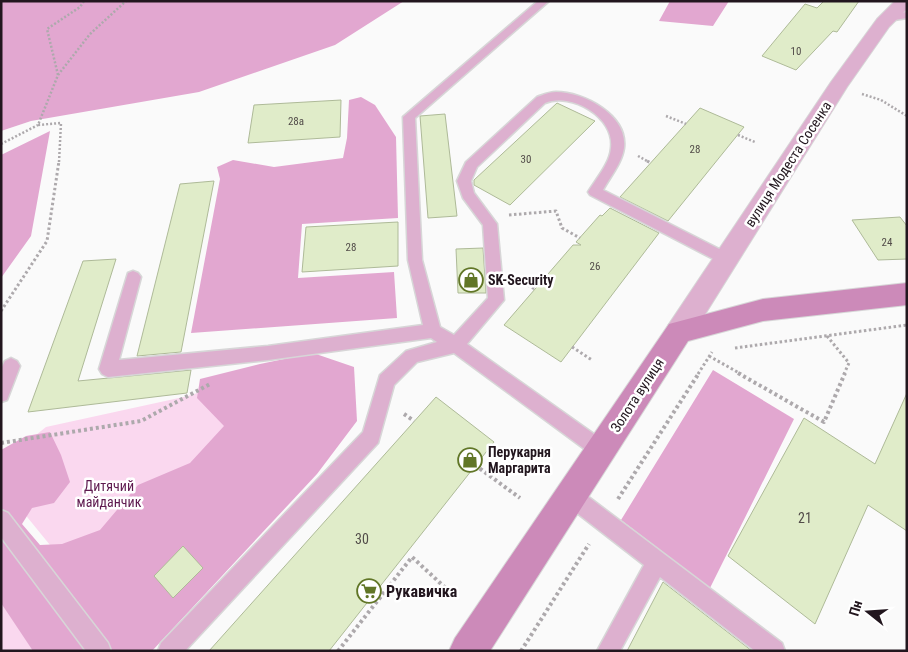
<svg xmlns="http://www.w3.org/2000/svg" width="908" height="652" font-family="'Roboto Condensed',sans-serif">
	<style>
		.green { fill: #fad8ef }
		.forest { fill: #e2a7d0 }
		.building { fill: #e0ecc9; stroke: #aeba98 }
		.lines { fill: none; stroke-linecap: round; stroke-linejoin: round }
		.lane-casing { stroke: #d7d6d7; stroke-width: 3 }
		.street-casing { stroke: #d7d6d7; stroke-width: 2 }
		.secondary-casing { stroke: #d7d6d7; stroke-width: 2 }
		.path-far2 { stroke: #ada9ac; stroke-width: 2.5; stroke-dasharray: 2 2; stroke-linecap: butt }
		.path-far1 { stroke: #ada9ac; stroke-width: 3; stroke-dasharray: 2.5 2.5; stroke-linecap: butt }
		.path { stroke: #ada9ac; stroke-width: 4; stroke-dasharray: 3 3; stroke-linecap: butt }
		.lane { fill: #ddb0cf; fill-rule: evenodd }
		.street { fill: #ddb0cf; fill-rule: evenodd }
		.secondary { fill: #cc8ab9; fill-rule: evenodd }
		.labels { text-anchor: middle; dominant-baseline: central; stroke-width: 5; stroke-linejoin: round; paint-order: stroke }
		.number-label { font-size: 11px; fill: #524c49 }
		.street-label { font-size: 14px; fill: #22161e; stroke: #fff }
		.poi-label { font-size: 14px; font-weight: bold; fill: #22161e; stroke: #fff; text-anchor: start }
		.park-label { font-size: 14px; fill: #5e1a4f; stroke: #fff }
		.near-number-label { font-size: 14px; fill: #524c49 }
		.near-poi-label { font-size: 16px; font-weight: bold; fill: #22161e; stroke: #fff; text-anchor: start }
	</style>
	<rect width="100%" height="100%" fill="#fafafa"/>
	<path class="green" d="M 249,376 L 306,411 L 103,610 L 1,485 L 1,463 L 46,427 L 188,396 Z
		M 1,550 L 78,651 L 1,651 Z"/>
	<path class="forest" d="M 1,1 L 404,1 L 335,45 L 199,92 L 31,121 L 1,131 Z
		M 670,1 L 729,1 L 713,26 L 659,21 Z
		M 361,97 L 375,105 L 396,137 L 398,218 L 302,224 L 298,278 L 394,272 L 397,318 L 191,333 L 220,179 L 217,167 L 233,160 L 274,167 L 343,158 L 347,138 L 349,100 Z
		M 50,131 L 31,236 L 1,278 L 1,155 Z
		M 313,353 L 354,367 L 357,421 L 317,474 L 152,651 L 33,651 L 1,603 L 1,450 L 26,436 L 50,432 L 61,455 L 70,482 L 54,503 L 32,508 L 22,524 L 40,545 L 62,544 L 100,530 L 138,485 L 190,463 L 224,426 L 197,398 L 200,379 L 260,364 Z
		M 713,370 L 794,419 L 710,588 L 621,520 Z"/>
	<path class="building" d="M 824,1 L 859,1 L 837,32 L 833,31 L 796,70 L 762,56 L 805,4 L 817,8 Z
		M 341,100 L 340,137 L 248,143 L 254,105 Z
		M 557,103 L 595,121 L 510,205 L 474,185 L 474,180 Z
		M 700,108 L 744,127 L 668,221 L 620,197 Z
		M 445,114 L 457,216 L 428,218 L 420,116 Z
		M 214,181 L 181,352 L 137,356 L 180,184 Z
		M 610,208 L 659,233 L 561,362 L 504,325 L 573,245 L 581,245 L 576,242 L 600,215 L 602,216 Z
		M 900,217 L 907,226 L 907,259 L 878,260 L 852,220 Z
		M 398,222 L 398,266 L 302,272 L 306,227 Z
		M 483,248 L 486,293 L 458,293 L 456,249 Z
		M 116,259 L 78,381 L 191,370 L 187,393 L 28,412 L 83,261 Z
		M 907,393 L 907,531 L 868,505 L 815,624 L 728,556 L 804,418 L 875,464 Z
		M 436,397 L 494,442 L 329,651 L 209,651 Z
		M 183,546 L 203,568 L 173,598 L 154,576 Z
		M 663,582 L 752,651 L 627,651 Z"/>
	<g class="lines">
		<g class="lane-casing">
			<path id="lane" d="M 538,1 L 549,1 L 415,118 L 422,260 L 440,327 L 454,335 L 488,298 L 483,225 L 463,198 L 457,181 L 466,162 L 537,97 C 543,95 549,92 556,92 C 584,92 628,115 624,148 C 622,163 610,177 603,190 L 731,255 L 733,259 L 731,263 L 726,265 L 721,263 L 590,195 L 588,192 C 596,179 610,163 611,148 C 615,117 571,92 545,103 L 477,167 L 471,181 L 474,193 L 497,224 L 504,300 L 467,344 L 608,444 L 610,450 L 608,456 L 601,459 L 594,456 L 454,353 L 417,362 L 394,385 L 378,443 L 185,651 L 158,651 L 161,643 L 363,432 L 380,375 L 406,351 L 437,342 L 431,338 L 268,360 L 108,377 L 102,374 L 99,369 L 128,273 L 133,271 L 138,273 L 141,277 L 119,360 L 268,346 L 423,325 L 408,260 L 403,117 Z
				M 907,12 L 907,18 L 888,21 L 883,18 L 884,16 Z
				M 11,358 L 17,361 L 20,366 L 7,400 L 1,402 L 1,369 L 5,361 Z
				M 571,486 L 578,489 L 782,643 L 785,651 L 755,651 L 660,577 L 620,651 L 597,651 L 644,565 L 564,503 L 561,496 L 564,489 Z
				M 1,510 L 8,513 L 108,643 L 111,651 L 86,651 L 1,537 Z"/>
		</g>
		<g class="street-casing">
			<path id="street" d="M 895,1 L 907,1 L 907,9 L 889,27 L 847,87 L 689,340 L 679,344 L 669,340 L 665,332 L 669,324 L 831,82 L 877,19 Z"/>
		</g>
		<g class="secondary-casing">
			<path id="secondary" d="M 907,283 L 907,305 L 763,321 L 688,341 L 490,651 L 449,651 L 455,638 L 669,324 L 763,299 Z"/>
		</g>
		<path class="path-far2" d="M 58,75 L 47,29 L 80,7 L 84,1
			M 862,94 L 881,100 L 907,116
			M 666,116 L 686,124
			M 738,135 L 755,142
			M 1,144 L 38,125
			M 638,156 L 649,162
			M 59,162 L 61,123 L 38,125 L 58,75 L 90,34 L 126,1"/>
		<path class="path-far1" d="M 647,161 L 651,163
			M 509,215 L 556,211 L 562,228 L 580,238
			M 519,280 L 535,289
			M 1,311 L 47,241 L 59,161
			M 827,336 L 849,363 L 844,374
			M 572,347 L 592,360
			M 735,348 L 907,325
			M 709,356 L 741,374
			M 698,374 L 712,352"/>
		<path class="path" d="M 738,373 L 824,422 L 845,373
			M 404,414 L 414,421
			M 1,443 L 141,421 L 210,384
			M 475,465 L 520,498
			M 618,499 L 699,373
			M 338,651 L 412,557 L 451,593
			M 521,651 L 589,544"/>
		<use href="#lane" class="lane"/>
		<use href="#street" class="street"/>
		<use href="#secondary" class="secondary"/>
	</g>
	<defs>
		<g id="shop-ring" transform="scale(1.25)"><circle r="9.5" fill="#fff" stroke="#617627" stroke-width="1.5"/><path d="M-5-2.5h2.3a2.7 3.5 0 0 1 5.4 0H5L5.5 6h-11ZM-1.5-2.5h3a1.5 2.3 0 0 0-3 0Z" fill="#617627"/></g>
		<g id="supermarket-ring" transform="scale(1.25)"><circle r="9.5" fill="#fff" stroke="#617627" stroke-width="1.5"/><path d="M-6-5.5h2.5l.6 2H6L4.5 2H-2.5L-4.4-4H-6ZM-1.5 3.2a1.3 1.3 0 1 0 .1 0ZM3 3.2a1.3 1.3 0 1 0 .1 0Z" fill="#617627"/></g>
	</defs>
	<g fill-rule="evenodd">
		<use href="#shop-ring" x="471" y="280"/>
		<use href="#shop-ring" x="470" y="460"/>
		<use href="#supermarket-ring" x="369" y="591"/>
	</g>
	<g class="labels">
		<g class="number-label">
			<text x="796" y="51">10</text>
			<text x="296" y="121">28а</text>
			<text x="695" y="149">28</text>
			<text x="526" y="159">30</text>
			<text x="887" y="242">24</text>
			<text x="351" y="247">28</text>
			<text x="595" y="266">26</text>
		</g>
		<g class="street-label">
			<text transform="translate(788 164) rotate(-57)">вулиця Модеста Сосенка</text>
			<text transform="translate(637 395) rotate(-57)">Золота вулиця</text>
		</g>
		<g class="poi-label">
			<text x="488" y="280">SK-Security</text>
			<text x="488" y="452">Перукарня<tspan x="488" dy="16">Маргарита</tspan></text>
		</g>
		<g class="park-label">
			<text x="109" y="486">Дитячий<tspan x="109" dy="16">майданчик</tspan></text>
		</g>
		<g class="near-number-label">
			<text x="805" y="518">21</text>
			<text x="362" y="539">30</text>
		</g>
		<g class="near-poi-label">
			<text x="386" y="591">Рукавичка</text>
		</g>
	</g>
	<rect width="908" height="652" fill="none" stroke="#22161e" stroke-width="5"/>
	<g transform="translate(868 612) rotate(287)" stroke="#ffffff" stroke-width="4" paint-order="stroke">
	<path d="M0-4L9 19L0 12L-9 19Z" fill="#22161e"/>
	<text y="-8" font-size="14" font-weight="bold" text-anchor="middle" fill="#22161e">Пн</text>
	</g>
</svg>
